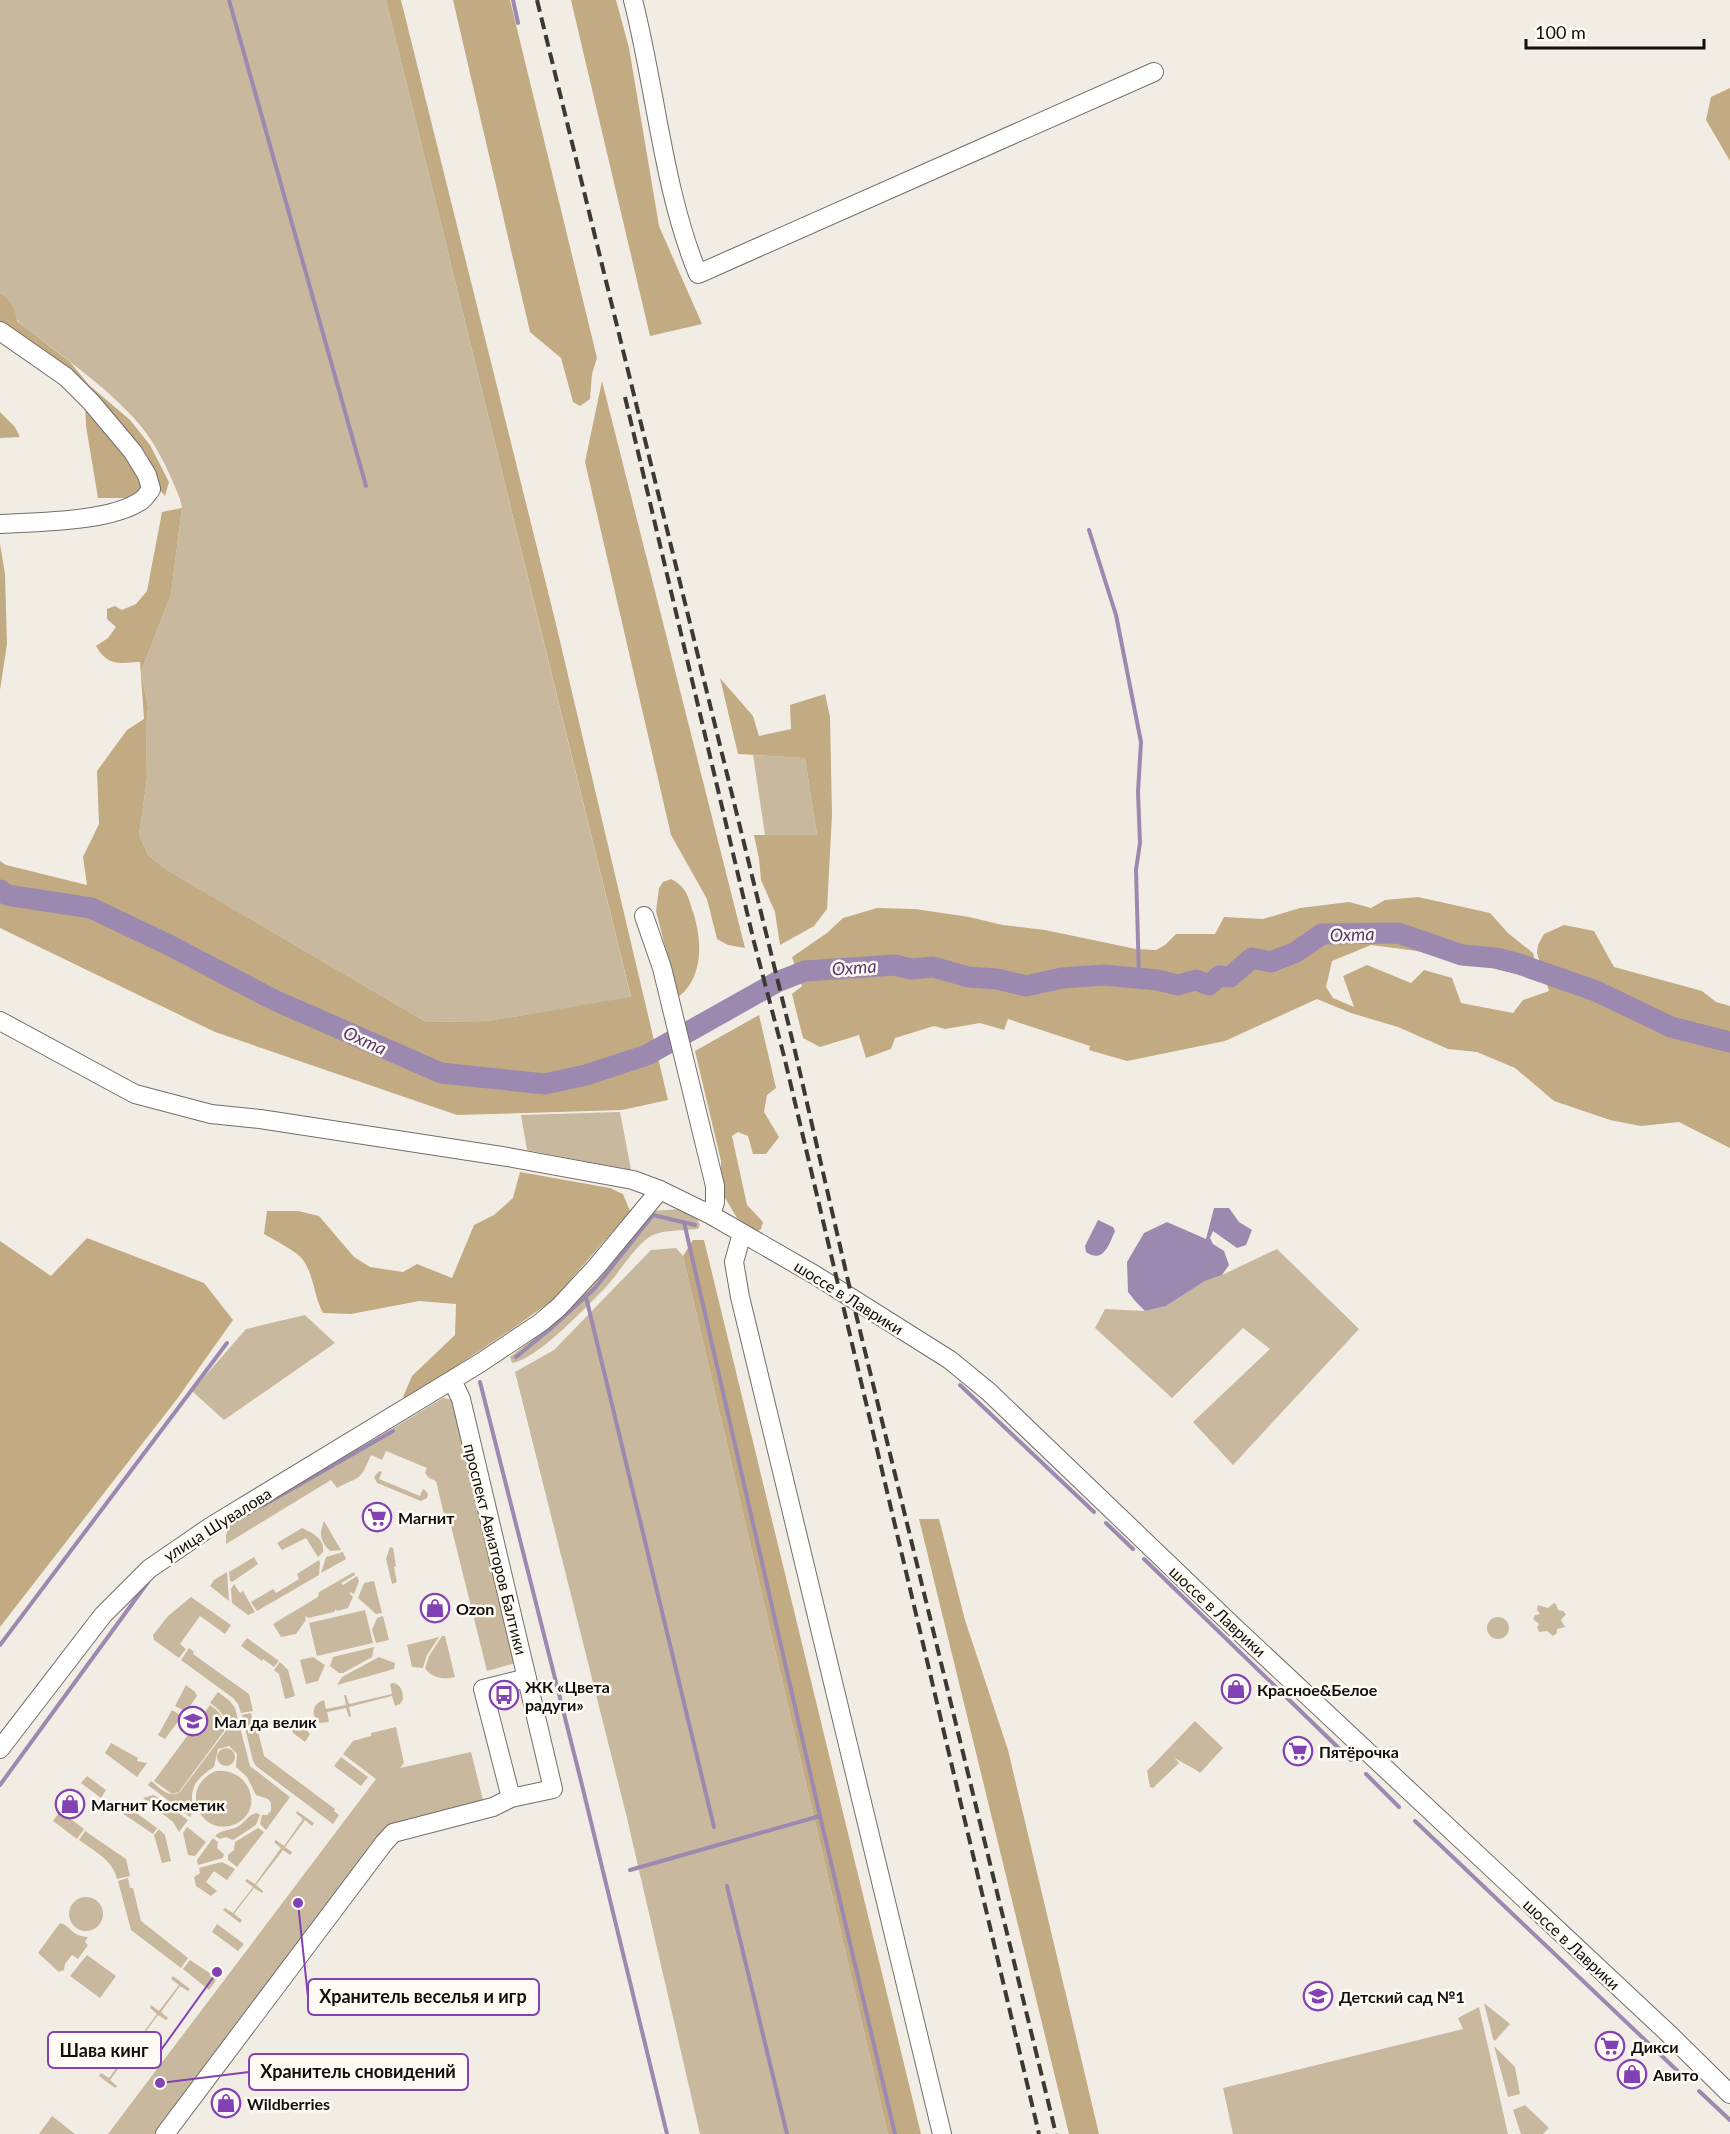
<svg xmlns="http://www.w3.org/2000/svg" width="1730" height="2134" font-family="Lato,sans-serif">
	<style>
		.green { fill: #c8b89d }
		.forest { fill: #c2aa83 }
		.water { fill: #9c89b0 }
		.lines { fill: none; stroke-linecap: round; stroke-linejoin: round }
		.stream { stroke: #9c89b0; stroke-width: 4 }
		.river { stroke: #9c89b0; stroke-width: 21 }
		.minor-casing { stroke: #736e67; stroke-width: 20 }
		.minor { stroke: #fff; stroke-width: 18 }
		.rail { stroke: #3b3935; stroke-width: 4; stroke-dasharray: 12 6; stroke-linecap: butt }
		.labels { text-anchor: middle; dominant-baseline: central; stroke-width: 5; stroke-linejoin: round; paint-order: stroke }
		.street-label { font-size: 16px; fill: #100f0c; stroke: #fffaf3 }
		.poi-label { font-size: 16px; font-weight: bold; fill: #100f0c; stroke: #fffaf3; text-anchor: start }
		.water-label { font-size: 18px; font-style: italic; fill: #54396d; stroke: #fffaf3 }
		.leader { fill: none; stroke: #8241b5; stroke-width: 2 }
		.callout-dot { fill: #8241b5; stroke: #fffaf3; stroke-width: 2 }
		.callout { fill: #fffaf3; stroke: #8241b5; stroke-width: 2 }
		.callout-label { font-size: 18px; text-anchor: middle; font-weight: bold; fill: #100f0c }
	</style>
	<rect width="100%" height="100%" fill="#f2ede4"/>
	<path class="green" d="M 0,0 L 386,0 L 631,998 L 488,1021 L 426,1022 L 167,870 L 148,855 L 139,835 L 147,779 L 146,729 L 148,708 L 141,672 L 171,594 L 182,508 L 180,499 C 168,469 154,438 131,415 C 98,380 57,353 20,323 C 12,316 14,303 0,293 Z
		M 753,755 L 805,758 L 817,835 L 765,835 Z
		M 620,1112 L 631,1170 L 527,1150 L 521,1115 Z
		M 681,1209 L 695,1215 L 700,1225 L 698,1229 C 684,1231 660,1229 648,1238 C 631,1251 620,1272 605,1288 C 586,1307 538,1359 512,1363 L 510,1357 L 561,1316 L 650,1211 Z
		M 676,1248 L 683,1256 L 888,2134 L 700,2134 L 626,1814 L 515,1372 L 554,1350 L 651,1250 Z
		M 1277,1249 L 1359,1329 L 1233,1465 L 1193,1422 L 1270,1349 L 1243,1328 L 1172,1398 L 1095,1328 L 1105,1309 L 1145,1311 L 1166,1306 L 1205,1281 L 1222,1275 Z
		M 305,1315 L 335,1343 L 224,1420 L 192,1391 L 246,1329 Z
		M 443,1398 L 450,1399 L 454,1403 L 519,1662 L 487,1671 L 451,1526 L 446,1523 L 436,1481 L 429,1478 L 425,1473 L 427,1468 L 386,1451 L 382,1460 L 371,1455 C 359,1483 361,1475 337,1488 L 331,1480 L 226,1544 L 226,1535 L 229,1527 Z
		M 379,1471 L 382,1472 L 379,1479 L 420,1496 L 423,1489 L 425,1490 L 428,1494 L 427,1498 L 421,1501 L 377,1483 L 374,1477 Z
		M 324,1521 L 341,1550 L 330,1551 C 320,1541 319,1534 324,1521 Z
		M 302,1528 C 312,1533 325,1538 323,1552 L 318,1557 L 306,1538 L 282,1550 L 277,1543 Z
		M 390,1547 L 393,1548 L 396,1566 L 394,1567 L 397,1582 L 392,1584 L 386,1559 Z
		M 343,1552 L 346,1559 L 321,1573 L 326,1557 Z
		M 254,1557 L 258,1564 L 232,1582 L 230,1581 L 229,1572 Z
		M 319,1560 L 320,1563 L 319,1575 L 257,1611 L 251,1602 L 273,1589 L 276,1593 L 299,1579 L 297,1574 Z
		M 227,1572 L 229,1601 L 210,1586 L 214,1580 Z
		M 354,1572 L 355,1575 L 341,1583 L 343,1585 L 357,1576 L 359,1581 L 354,1594 L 350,1592 L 350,1594 L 353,1597 L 348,1608 L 337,1611 L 336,1609 L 334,1612 L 308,1618 L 306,1616 L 305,1618 L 306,1620 L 296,1634 L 281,1637 L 273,1624 L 318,1597 L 319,1592 Z
		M 374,1581 L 382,1613 L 376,1614 L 358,1598 L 364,1583 Z
		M 234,1584 L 240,1593 L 243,1591 L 255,1612 L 248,1615 L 232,1603 L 231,1589 Z
		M 191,1597 L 231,1625 L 225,1634 L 200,1616 L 180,1644 L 186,1649 L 179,1658 L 154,1640 L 153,1635 L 168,1616 Z
		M 1554,1603 L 1556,1604 L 1558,1610 L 1563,1611 L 1566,1614 L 1561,1620 L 1565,1627 L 1557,1629 L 1557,1633 L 1553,1636 L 1547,1631 L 1539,1632 L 1537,1627 L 1539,1624 L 1533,1619 L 1535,1615 L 1540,1614 L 1537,1610 L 1538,1605 L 1548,1608 Z
		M 365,1610 L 373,1643 L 317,1656 L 309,1623 Z
		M 383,1616 L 389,1640 L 376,1643 L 372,1630 L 377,1618 Z
		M1487 1628a11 11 0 1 1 22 0a11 11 0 1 1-22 0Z
		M 442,1636 L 445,1636 L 455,1677 C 445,1680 431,1678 425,1668 L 429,1656 Z
		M 439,1637 L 427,1655 L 423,1668 L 412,1667 L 407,1645 Z
		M 247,1638 L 279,1661 L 274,1667 L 263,1659 L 262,1661 L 241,1646 Z
		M 374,1647 L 372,1657 L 343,1673 L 339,1673 L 330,1666 L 333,1657 Z
		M 189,1648 L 194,1652 L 193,1654 L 249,1694 L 253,1711 L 241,1713 L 238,1704 L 233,1698 L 181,1660 Z
		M 313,1657 L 325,1665 L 318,1681 L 306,1684 L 300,1660 Z
		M 379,1657 L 395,1663 L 394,1669 L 337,1685 L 342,1677 Z
		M 280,1662 L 288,1670 L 295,1696 L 285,1699 L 279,1674 L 274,1670 Z
		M 393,1683 C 401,1684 403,1692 403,1699 L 400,1704 L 395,1706 L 392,1696 L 349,1707 L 351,1716 L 349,1717 L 346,1708 L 327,1712 L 329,1722 L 320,1723 C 310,1715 312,1704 324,1700 L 326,1709 L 346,1705 L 344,1695 L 346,1695 L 349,1704 L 392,1694 L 390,1684 Z
		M 186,1685 L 195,1692 L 197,1696 L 186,1712 L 175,1706 Z
		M 218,1692 L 230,1701 L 235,1708 L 250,1766 L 290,1797 L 266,1830 L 260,1824 L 262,1815 L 267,1815 L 271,1811 L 271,1803 L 268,1799 L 256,1795 L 247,1777 L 236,1767 L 237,1754 L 229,1746 L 218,1749 L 214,1767 C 202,1775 192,1782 192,1798 C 192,1805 194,1810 190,1817 L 148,1785 L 151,1781 C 160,1788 169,1799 180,1792 L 225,1732 C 229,1718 220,1710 210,1703 Z
		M 210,1705 C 220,1712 226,1719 224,1731 L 179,1792 L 172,1794 L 154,1781 Z
		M 172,1710 L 182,1716 L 165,1739 L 158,1735 Z
		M 251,1713 L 253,1723 L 256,1723 L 264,1756 L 335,1809 L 334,1811 L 339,1815 L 333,1824 L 256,1766 L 253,1761 L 242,1715 Z
		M 300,1717 L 303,1726 L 310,1734 L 305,1742 L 293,1733 L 290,1719 Z
		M 1195,1721 L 1223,1748 L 1200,1773 C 1191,1766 1183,1764 1174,1757 L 1179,1763 L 1153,1788 L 1150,1787 L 1147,1771 Z
		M 396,1727 L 404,1763 L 400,1768 L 471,1752 L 484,1804 L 393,1828 L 158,2134 L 108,2134 L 376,1779 L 343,1754 L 353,1741 L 371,1736 L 371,1733 Z
		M 111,1743 L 138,1758 L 137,1761 L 147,1763 L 137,1777 L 105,1753 Z
		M217 1757a9 9 0 1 1 18 0a9 9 0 1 1-18 0Z
		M 341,1757 L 368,1777 L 361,1786 L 334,1766 Z
		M 216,1771 C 251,1767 266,1813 233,1825 C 198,1836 179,1786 216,1771 Z
		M 87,1776 L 106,1790 L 101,1798 L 81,1783 Z
		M 154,1795 L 188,1820 L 179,1832 L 173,1822 L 143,1798 Z
		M 124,1804 L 157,1828 L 153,1834 L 119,1811 Z
		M 60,1811 L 84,1829 L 77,1839 L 53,1821 Z
		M 297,1811 L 314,1823 L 312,1826 L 305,1820 L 285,1847 L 292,1852 L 290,1855 L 283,1850 L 256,1885 L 263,1891 L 262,1893 L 254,1888 L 234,1914 L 242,1920 L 240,1923 L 223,1910 L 225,1908 L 233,1913 L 253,1887 L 245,1881 L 247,1879 L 255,1884 L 281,1848 L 274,1842 L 276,1840 L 284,1846 L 303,1819 L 296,1813 Z
		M 257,1813 L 260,1815 L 256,1825 L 233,1840 L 226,1837 L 220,1839 L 215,1836 C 222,1829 229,1831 237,1827 C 245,1823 248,1814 257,1813 Z
		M 187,1827 L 206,1842 L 195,1856 L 188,1855 L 183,1833 Z
		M 258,1828 L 264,1832 L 237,1867 L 228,1860 L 228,1855 L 234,1850 L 235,1842 Z
		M 159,1829 L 165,1835 L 171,1861 L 162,1863 L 154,1835 Z
		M 85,1831 L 126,1859 L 130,1876 L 117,1879 C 113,1860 94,1851 79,1840 Z
		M 213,1838 L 218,1842 L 217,1848 L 224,1854 L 223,1858 L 198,1865 L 197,1860 Z
		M 222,1862 L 235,1869 L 227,1880 L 214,1871 L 206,1882 L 217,1891 L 211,1896 L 196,1886 L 194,1877 L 200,1873 L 199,1868 Z
		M 128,1878 L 130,1888 L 133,1888 L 141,1921 L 188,1958 L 181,1968 L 131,1930 L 118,1881 Z
		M69 1914a17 17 0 1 1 34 0a17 17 0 1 1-34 0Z
		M 60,1923 C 71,1925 70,1936 88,1937 L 85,1942 L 88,1945 L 78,1959 L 72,1955 L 65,1964 L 64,1970 L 59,1972 L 38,1953 Z
		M 217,1924 L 244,1944 L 238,1951 L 212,1932 Z
		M 87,1955 L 116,1976 L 100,1998 L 70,1976 Z
		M 190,1960 L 211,1974 L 210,1976 L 216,1980 L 209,1990 L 183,1969 Z
		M 173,1976 L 190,1989 L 188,1991 L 180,1986 L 161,2012 L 168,2018 L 166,2020 L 158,2015 L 132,2050 L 139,2056 L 137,2058 L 130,2053 L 110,2080 L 117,2086 L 115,2088 L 99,2076 L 101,2073 L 109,2078 L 128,2052 L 121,2046 L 123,2044 L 131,2049 L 157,2014 L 150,2008 L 151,2005 L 159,2011 L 179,1985 L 171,1979 Z
		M 1484,2003 L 1510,2024 L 1495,2041 L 1493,2039 Z
		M 1479,2007 L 1508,2134 L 1233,2134 L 1223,2088 L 1463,2029 L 1458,2018 Z
		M 1494,2046 L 1515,2067 L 1520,2094 L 1508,2097 Z
		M 1525,2105 L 1549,2128 L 1543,2134 L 1521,2134 L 1513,2110 Z
		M 52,2116 L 75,2134 L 39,2134 Z"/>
	<path class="forest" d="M 386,0 L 401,0 L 555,620 L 668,1100 L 622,1110 L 457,1115 L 215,1032 L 0,928 L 0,861 L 6,865 L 87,885 L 83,857 L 99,824 L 97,771 L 127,730 L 144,719 L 140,662 C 119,663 108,667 96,646 L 108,638 L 116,627 L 107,619 L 107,609 L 115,606 L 122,610 L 136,604 L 147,591 L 162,512 L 182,508 L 171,594 L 141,672 L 148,708 L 146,729 L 147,779 L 139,835 L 148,855 L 167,870 L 426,1022 L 488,1021 L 631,997 Z
		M 453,0 L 510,0 L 597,358 L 592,374 L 590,399 L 580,406 L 573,402 L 561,358 L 530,332 Z
		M 571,0 L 616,0 L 629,48 L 659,226 L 702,324 L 650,336 Z
		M 1730,88 L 1730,161 L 1706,120 L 1711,97 Z
		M 0,293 L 7,298 L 14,308 L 17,321 L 70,362 L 89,385 L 130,420 L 150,445 L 169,482 L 165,496 L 148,476 L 137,501 L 124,498 L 98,498 L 86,426 L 85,397 L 0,327 Z
		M 602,381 L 745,948 L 728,945 L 717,939 L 707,899 L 671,835 L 585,462 Z
		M 0,412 L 15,427 L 20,437 L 0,438 Z
		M 0,544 L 5,574 L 7,644 L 0,690 Z
		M 720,678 L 753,716 L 759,736 L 791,729 L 790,705 L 825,694 L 830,717 L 832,815 L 827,909 L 814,926 L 780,945 L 775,912 L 761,880 L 759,859 L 754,835 L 817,835 L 805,758 L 738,754 Z
		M 671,879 C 685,886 688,895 692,909 C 702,937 705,977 678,997 L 656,911 L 659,888 L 663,882 Z
		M 1418,897 L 1490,913 L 1508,933 L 1533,953 L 1539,974 L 1530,977 L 1417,951 L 1371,945 L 1332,961 L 1326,987 L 1333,998 L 1354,1007 L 1343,976 L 1367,965 L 1411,983 L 1424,970 L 1452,978 L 1461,1003 L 1513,1013 L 1523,1000 L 1549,991 L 1537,953 L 1538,945 L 1544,934 L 1564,925 L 1594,931 L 1614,967 L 1702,991 L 1716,1002 L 1730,1006 L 1730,1148 L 1679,1122 L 1641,1126 L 1610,1120 L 1554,1101 L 1515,1068 L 1477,1052 L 1448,1049 L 1398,1027 L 1351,1013 L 1317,999 L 1225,1041 L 1127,1061 L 1089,1050 L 1090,1046 L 1008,1019 L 1004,1030 L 980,1023 L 945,1029 L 934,1026 L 895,1038 L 891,1049 L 866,1058 L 859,1035 L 820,1047 L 803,1038 L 792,994 L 802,986 L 792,957 L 827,933 L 843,918 L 877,908 L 915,909 L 969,917 L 1003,925 L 1045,930 L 1136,949 L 1156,950 L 1165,945 L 1176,934 L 1215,934 L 1224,917 L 1263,919 L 1300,908 L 1349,902 L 1371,908 L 1385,900 Z
		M 759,1015 L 776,1088 L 767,1095 L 764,1112 L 779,1137 L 766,1154 L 753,1154 L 748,1136 L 738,1132 L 732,1136 L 747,1205 L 763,1222 L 761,1229 L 757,1232 L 737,1218 L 721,1191 L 721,1161 L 695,1051 Z
		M 520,1172 L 610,1188 L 623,1194 L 630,1211 L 554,1299 L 515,1327 L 407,1399 L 403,1397 L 412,1376 L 455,1335 L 456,1304 L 419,1301 L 351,1314 L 323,1313 C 314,1297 314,1275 303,1260 C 297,1251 274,1240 264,1234 L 267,1211 L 298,1211 L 319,1216 L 354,1257 L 370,1267 L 403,1272 L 417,1264 L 452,1278 L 474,1225 L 494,1215 L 513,1198 Z
		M 87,1238 L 204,1283 L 233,1320 L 177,1399 L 0,1627 L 0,1241 L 51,1276 Z
		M 693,1240 L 704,1240 L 921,2134 L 888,2134 L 683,1256 Z
		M 919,1519 L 939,1519 L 965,1620 L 1008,1750 L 1099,2134 L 1069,2134 Z"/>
	<path class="water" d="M 1214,1208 L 1229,1208 L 1239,1222 L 1252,1230 L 1246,1245 L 1237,1248 L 1213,1231 L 1210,1238 L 1213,1244 L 1224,1251 L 1229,1265 L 1222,1275 L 1205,1281 L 1166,1306 L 1145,1311 L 1136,1302 L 1128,1292 L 1127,1262 L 1144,1233 L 1167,1222 L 1206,1239 Z
		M 1098,1220 L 1113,1227 L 1115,1231 C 1109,1245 1103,1264 1086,1252 L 1085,1246 Z"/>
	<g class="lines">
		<path class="stream" d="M 229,0 L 366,486
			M 513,0 L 518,23
			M 1089,530 L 1116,615 L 1141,742 L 1138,792 L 1140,843 L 1136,870 L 1139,978
			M 684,1222 L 820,1816 L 895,2134
			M 586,1297 L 714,1827
			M 516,1357 L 549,1330 L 595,1288 L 653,1215 L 695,1225
			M 480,1382 L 581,1781 L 667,2134
			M 960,1385 L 1094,1512
			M 262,1506 L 393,1431
			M 1106,1523 L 1133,1549
			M 1144,1559 L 1351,1760
			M 0,1645 L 227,1343
			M 1366,1774 L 1399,1807
			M 0,1785 L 148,1582
			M 1415,1821 L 1686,2079
			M 630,1870 L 820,1816
			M 727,1886 L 787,2134
			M 1699,2091 L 1730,2120"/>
		<path class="river" d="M 0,890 L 7,895 L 91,908 L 169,945 L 274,1000 L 441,1073 L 545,1084 L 586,1075 L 647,1055 L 777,982 L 805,971 L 895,965 L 911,969 L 933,967 L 968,977 L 997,979 L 1026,986 L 1062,978 L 1104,975 L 1157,980 L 1178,985 L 1196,980 L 1209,985 L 1219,976 L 1230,977 L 1252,958 L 1271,962 L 1296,952 L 1322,934 L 1398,933 L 1462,955 L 1496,958 L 1519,964 L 1596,991 L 1671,1027 L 1730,1042"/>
		<g class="minor-casing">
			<path id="minor" d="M 633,0 C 656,90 663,189 698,274 L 1154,72
				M 0,331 L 66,377 L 91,402 L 133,452 L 147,475 L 151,489 C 148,493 146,497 142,500 C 112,522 37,522 0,524
				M 644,916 L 662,968 L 715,1186 L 715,1202 L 711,1215
				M 0,1021 L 135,1094 L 211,1114 L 260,1119 L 508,1157 L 633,1180 L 660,1190 L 711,1215 L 815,1275 L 950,1360 L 989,1392 L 1232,1625 L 1669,2034 L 1730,2094
				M 742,1233 L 734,1262 L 740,1297 L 942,2134
				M 0,1749 L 103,1615 L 149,1569 L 210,1527 L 480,1363 L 540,1323 L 559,1307 L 597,1266 L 660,1190
				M 511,1798 L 483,1689 L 527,1678
				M 165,2134 L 384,1843 L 393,1833 L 493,1807 L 511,1798 L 553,1789 L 461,1399 L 452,1380"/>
		</g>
		<use href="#minor" class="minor"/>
		<path class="rail" d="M 537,0 L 795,1051 L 852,1298 L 1056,2134
			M 625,397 L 754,942 L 784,1056 L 1039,2134"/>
	</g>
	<defs>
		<g id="supermarket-ring" transform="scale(1.5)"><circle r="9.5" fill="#fffaf3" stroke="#8241b5" stroke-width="1.5"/><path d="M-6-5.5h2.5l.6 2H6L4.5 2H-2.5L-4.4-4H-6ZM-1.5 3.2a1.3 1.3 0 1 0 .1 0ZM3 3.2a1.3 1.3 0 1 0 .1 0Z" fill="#8241b5"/></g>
		<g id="shop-ring" transform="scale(1.5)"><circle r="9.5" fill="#fffaf3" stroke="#8241b5" stroke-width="1.5"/><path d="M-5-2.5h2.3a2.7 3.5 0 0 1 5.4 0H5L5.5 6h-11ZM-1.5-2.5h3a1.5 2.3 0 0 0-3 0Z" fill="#8241b5"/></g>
		<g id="bus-ring" transform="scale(1.5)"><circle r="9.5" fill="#fffaf3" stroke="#8241b5" stroke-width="1.5"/><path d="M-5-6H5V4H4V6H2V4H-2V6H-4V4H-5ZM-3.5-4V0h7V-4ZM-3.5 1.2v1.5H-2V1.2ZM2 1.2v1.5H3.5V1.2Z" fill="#8241b5"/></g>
		<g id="school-ring" transform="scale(1.5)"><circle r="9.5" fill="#fffaf3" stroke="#8241b5" stroke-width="1.5"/><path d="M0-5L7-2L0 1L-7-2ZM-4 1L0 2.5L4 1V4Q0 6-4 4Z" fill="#8241b5"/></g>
	</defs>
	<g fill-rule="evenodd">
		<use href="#supermarket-ring" x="377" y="1517"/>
		<use href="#shop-ring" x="435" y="1608"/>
		<use href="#shop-ring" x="1236" y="1689"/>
		<use href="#bus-ring" x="504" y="1695"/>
		<use href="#school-ring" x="193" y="1721"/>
		<use href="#supermarket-ring" x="1298" y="1751"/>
		<use href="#shop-ring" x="70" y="1804"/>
		<use href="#school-ring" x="1318" y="1996"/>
		<use href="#supermarket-ring" x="1610" y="2046"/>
		<use href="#shop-ring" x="1632" y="2074"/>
		<use href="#shop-ring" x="226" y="2103"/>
	</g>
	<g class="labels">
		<g class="street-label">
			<text transform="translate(849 1297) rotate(32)">шоссе в Лаврики</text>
			<text transform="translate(217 1524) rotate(-32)">улица Шувалова</text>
			<text transform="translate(496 1549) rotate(76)">проспект Авиаторов Балтики</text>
			<text transform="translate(1218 1611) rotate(43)">шоссе в Лаврики</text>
			<text transform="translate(1572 1944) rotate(43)">шоссе в Лаврики</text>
		</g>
		<g class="poi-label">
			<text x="398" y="1517">Магнит</text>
			<text x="456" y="1608">Ozon</text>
			<text x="525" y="1686">ЖК «Цвета<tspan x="525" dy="18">радуги»</tspan></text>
			<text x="1257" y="1689">Красное&amp;Белое</text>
			<text x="214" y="1721">Мал да велик</text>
			<text x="1319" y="1751">Пятёрочка</text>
			<text x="91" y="1804">Магнит Косметик</text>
			<text x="1339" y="1996">Детский сад №1</text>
			<text x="1631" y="2046">Дикси</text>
			<text x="1653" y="2074">Авито</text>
			<text x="247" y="2103">Wildberries</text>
		</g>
		<g class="water-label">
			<text transform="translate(1352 934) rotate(-2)">Охта</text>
			<text transform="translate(854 967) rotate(-4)">Охта</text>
			<text transform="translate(365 1040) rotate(24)">Охта</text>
		</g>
	</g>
	<path class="leader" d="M298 1903L308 1997M217 1972L161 2050M160 2083L249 2072"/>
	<g class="callout-dot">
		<circle cx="298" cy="1903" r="6"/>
		<circle cx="217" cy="1972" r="6"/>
		<circle cx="160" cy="2083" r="6"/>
	</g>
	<g class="callout">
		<rect x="308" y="1979" width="231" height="36" rx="6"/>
		<rect x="48" y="2032" width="113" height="36" rx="6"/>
		<rect x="249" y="2054" width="219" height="36" rx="6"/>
	</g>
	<g class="callout-label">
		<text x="423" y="2003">Хранитель веселья и игр</text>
		<text x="104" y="2057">Шава кинг</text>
		<text x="358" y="2078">Хранитель сновидений</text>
	</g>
	<path d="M1526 39v9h178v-9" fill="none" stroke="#100f0c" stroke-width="3"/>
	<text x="1535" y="39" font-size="18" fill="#100f0c" stroke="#fffaf3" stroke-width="4.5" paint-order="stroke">100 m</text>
</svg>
